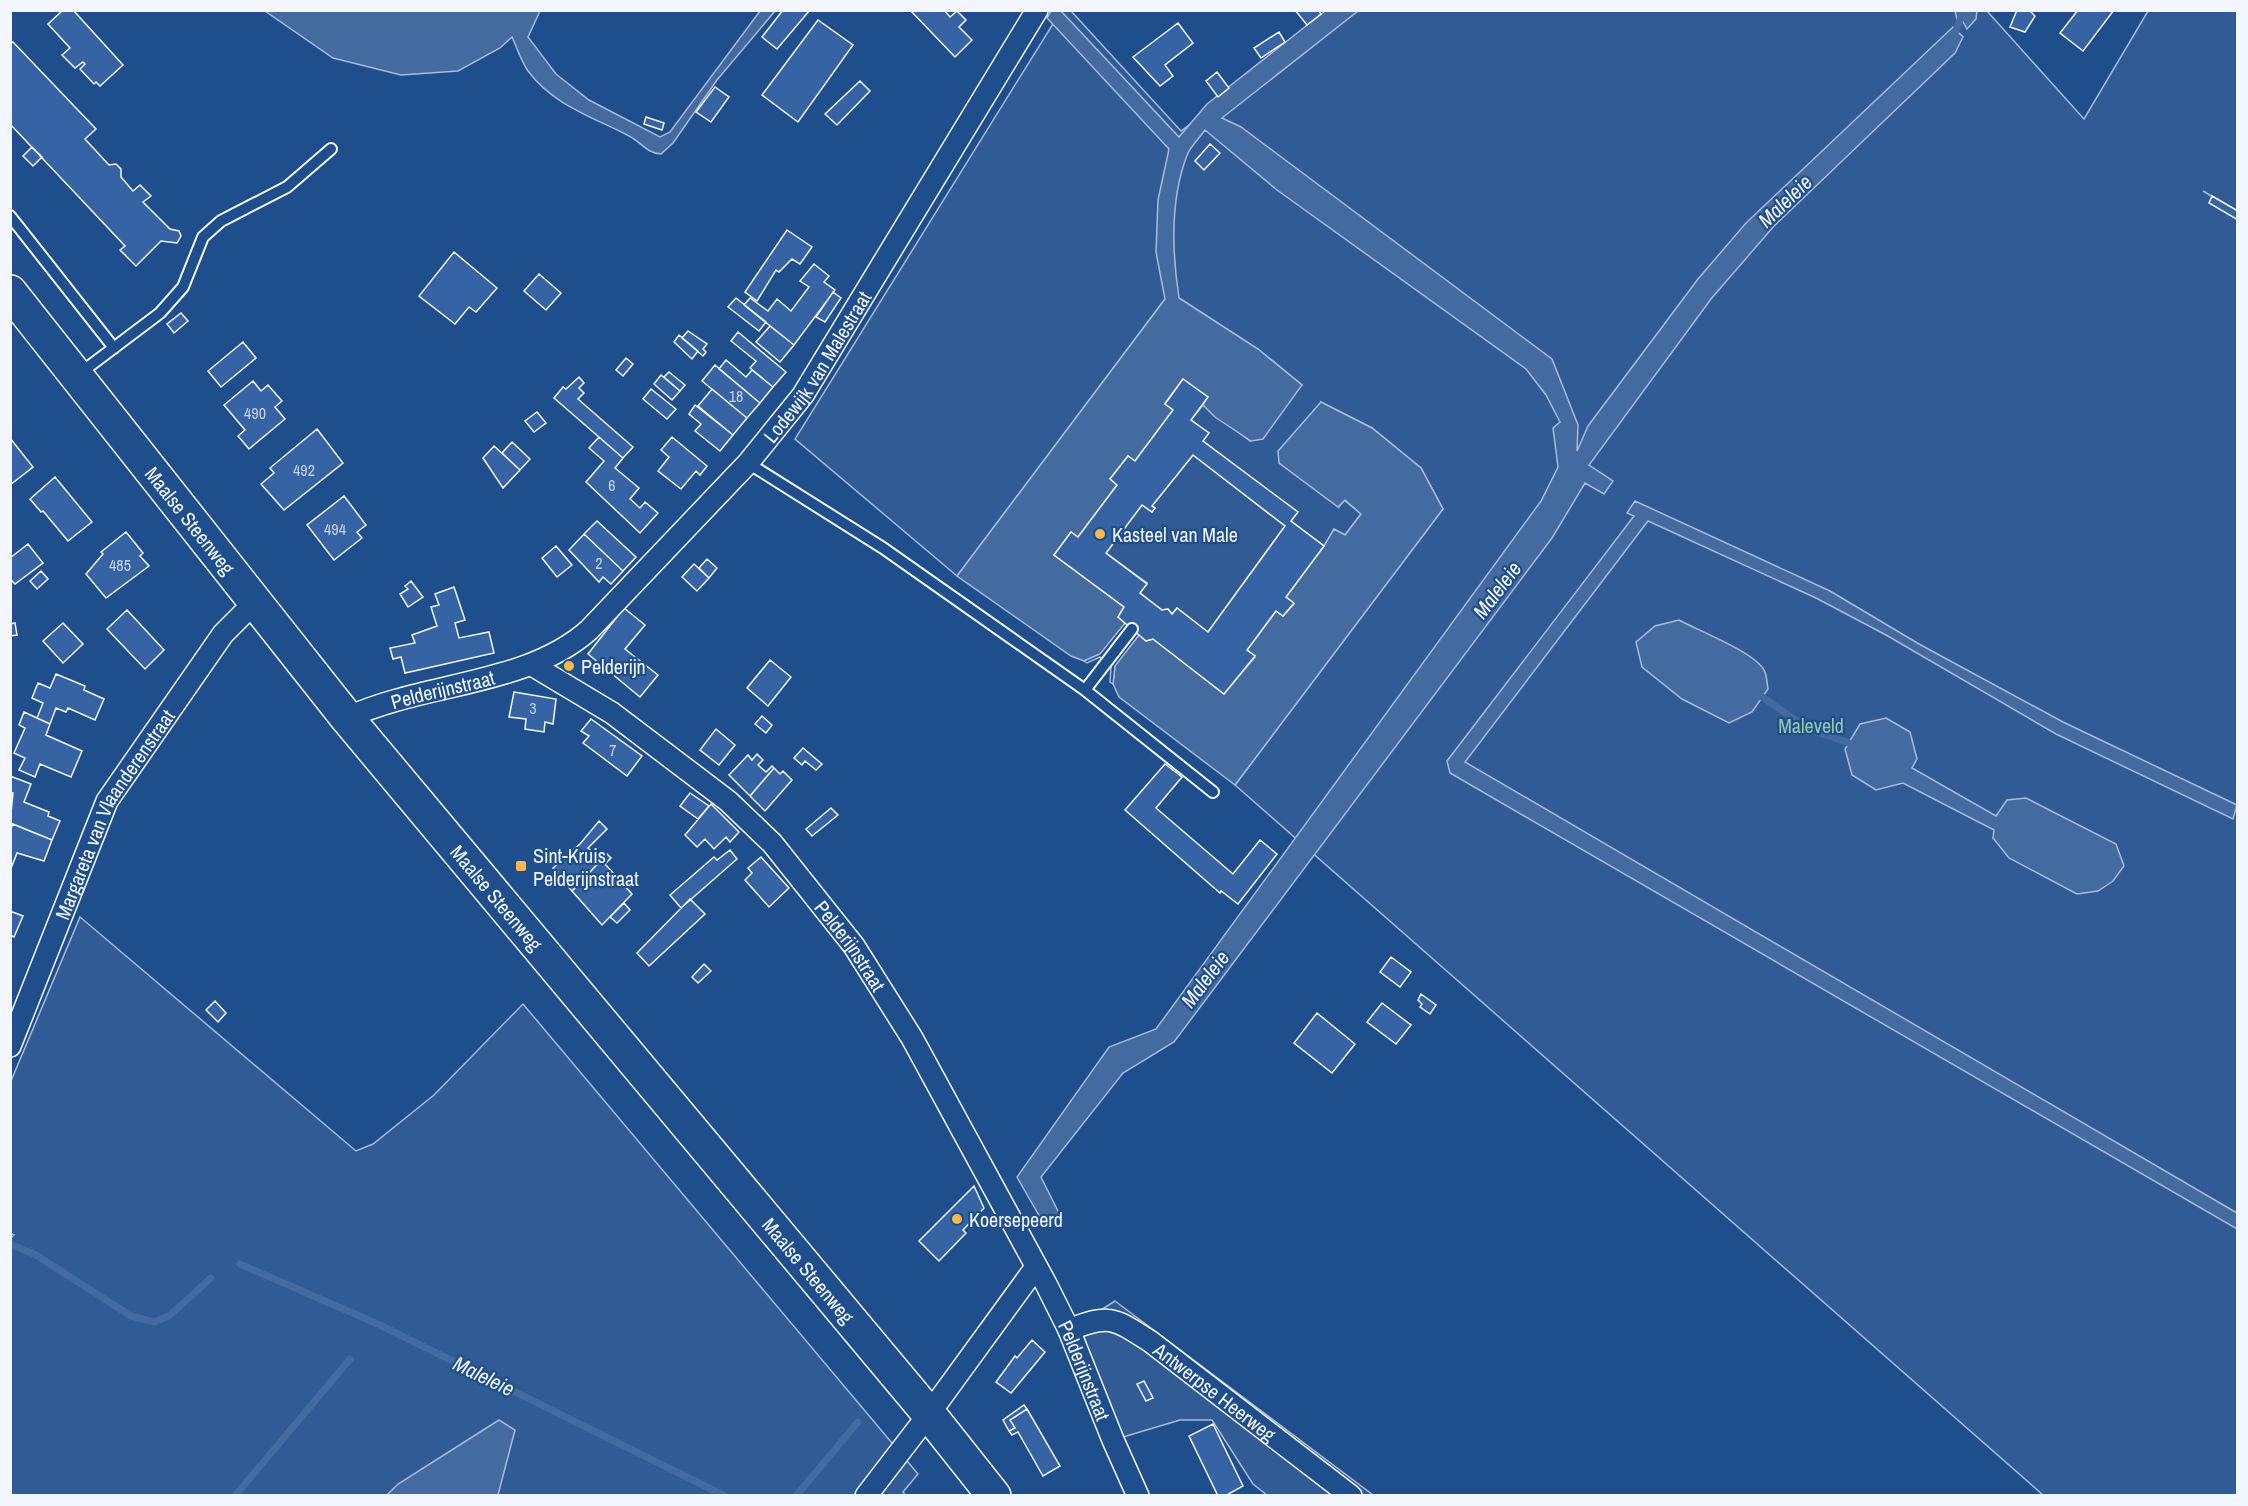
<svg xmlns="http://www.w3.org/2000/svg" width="2248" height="1506" font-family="'Archivo Narrow',sans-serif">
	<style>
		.built { fill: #305b95; stroke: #a8bbd7; stroke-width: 1.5 }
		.water { fill: #446ba0; stroke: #a8bbd7; stroke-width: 1.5 }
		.pier { fill: #1f4e8c; stroke: #a8bbd7; stroke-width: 1.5 }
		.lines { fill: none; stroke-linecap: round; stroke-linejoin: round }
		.stream { stroke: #446ba0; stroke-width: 7 }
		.building { fill: #3563a3; stroke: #f2f6ff; stroke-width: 1.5; fill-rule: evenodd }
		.lane-casing { stroke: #f2f6ff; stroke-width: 14 }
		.street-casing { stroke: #f2f6ff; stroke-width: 24 }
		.primary-casing { stroke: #f2f6ff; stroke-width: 36 }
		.lane { stroke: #1f4e8c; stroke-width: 10 }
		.street { stroke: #1f4e8c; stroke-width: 21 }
		.primary { stroke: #1f4e8c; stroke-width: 33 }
		.poi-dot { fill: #ffb74d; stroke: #1f4e8c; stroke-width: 2 }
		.labels { text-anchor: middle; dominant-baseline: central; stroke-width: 4.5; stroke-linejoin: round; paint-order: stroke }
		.number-label { font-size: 16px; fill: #c3d1e8 }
		.street-label { font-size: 20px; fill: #f2f6ff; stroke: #1f4e8c }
		.poi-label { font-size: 20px; fill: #f2f6ff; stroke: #1f4e8c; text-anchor: start }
		.park-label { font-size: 20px; fill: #97c8a6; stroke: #1f4e8c }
		.water-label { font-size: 21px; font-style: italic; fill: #f2f6ff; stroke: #1f4e8c }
	</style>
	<rect width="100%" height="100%" fill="#1f4e8c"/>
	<path class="built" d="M 1061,11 L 1071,11 L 1181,131 L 1338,11 L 1987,11 L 2084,119 L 2148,11 L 2237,11 L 2237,211 L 2203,191 L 2238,212 L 2237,1495 L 2043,1495 L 1235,785 L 1443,509 L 1421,468 L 1372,428 L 1321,402 L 1339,507 L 1344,500 L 1361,514 L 1345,535 L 1334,529 L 1324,546 L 1291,521 L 1297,513 L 1203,441 L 1208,433 L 1191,420 L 1203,405 L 1250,441 L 1302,385 L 1258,349 L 1179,298 L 1165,299 L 957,576 L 795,439 Z
		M 1193,455 L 1285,526 L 1208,632 L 1177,608 L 1172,614 L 1168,609 L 1162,610 L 1140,593 L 1147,583 L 1106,553 L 1142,505 L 1152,512 L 1155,508 L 1152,506 Z
		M 80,917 L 356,1151 L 373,1144 L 434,1095 L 523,1004 L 918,1474 L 903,1492 L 906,1496 L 11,1495 L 10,1239 L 14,1235 L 10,1233 L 11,1081 Z
		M 1115,1301 L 1373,1495 L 1267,1495 L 1253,1484 L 1212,1420 L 1180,1420 L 1113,1440 L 1069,1330 Z"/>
	<path class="water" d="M 265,11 L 540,11 L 528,37 L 556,74 L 589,100 L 660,137 L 670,132 L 760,11 L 775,11 L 717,80 L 673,143 L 661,154 C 648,154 641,142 629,136 C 593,117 553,105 528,71 C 521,61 517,48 512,37 L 500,48 L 458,71 L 401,75 L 333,58 Z
		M 1051,11 L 1061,11 L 1179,137 L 1207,104 L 1325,11 L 1358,11 L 1222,118 L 1241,127 L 1552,359 L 1578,425 L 1577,451 L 1588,426 L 1698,279 L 1746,223 L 1953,27 L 1963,37 L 1955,53 L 1774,226 L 1711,299 L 1589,465 L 1613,481 L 1604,494 L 1585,483 L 1552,538 L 1174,1042 L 1123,1073 L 1041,1177 L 1060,1215 L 1045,1226 L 1017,1177 L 1109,1047 L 1156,1029 L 1541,501 L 1558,467 L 1553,428 L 1560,422 L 1546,395 L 1526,369 L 1277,190 L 1205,130 C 1200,137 1192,145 1188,153 C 1170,197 1172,252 1179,298 L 1258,349 L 1302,385 L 1263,439 L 1251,441 L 1215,417 L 1203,405 L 1207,397 L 1183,379 L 1165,403 L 1173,410 L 1135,461 L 1128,456 L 1110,479 L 1117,485 L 1078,537 L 1071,532 L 1054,555 L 1124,607 L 1118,617 L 1146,641 L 1153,639 L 1224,694 L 1255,657 L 1247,650 L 1276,611 L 1283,616 L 1294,604 L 1286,597 L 1324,546 L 1334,529 L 1345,535 L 1361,514 L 1345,500 L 1338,507 L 1279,463 L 1278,451 L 1321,402 L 1372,428 L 1421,468 L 1443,509 L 1235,785 L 1119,697 L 1113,684 L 1115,666 L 1100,654 L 1084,661 L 1071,656 L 957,576 L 1165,299 L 1156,252 L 1158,200 L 1169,149 L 1047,18 Z
		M 1955,11 L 1977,11 L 1976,19 L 1967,29 L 1961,18 L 1957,19 Z
		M 1635,501 L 1830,591 L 1919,644 L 2063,722 L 2237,805 L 2233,819 L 2056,734 L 1886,635 L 1816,598 L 1648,521 L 1465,762 L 2237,1213 L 2237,1229 L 1450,773 L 1447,761 L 1634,516 L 1627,513 Z
		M 1679,620 C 1699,631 1754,652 1764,670 C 1767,675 1767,684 1768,689 L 1752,712 L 1729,723 L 1682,699 L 1642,667 L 1636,642 L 1655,626 Z
		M 1886,718 L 1910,732 L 1917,759 L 1912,768 L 1996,816 L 2007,800 L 2026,798 L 2116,844 L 2124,866 L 2113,881 L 2098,891 L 2077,894 L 2009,858 L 1993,838 L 1994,830 L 1903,783 L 1876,790 L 1852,775 L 1845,749 L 1860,724 Z
		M 499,1420 L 515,1430 L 498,1495 L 387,1495 L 398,1484 Z"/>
	<path class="pier" d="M 1125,623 L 1139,635 L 1115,666 L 1113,684 L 1110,682 L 1111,667 L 1100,657 L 1087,663 L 1084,661 L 1100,654 Z"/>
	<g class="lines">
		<path class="stream" d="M 1953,38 L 1964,10
			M 1762,697 L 1809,729 L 1849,743
			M 10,1244 L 36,1255 L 131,1316 L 154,1322 L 169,1316 L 211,1278
			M 240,1264 L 380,1325 L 725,1496
			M 235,1496 L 350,1359
			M 796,1496 L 858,1422"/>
	</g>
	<path class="building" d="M 63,10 L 73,10 L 123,65 L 100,86 L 96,82 L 94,84 L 80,69 L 85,64 L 83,62 L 75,68 L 62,55 L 70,48 L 48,24 Z
		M 783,10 L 810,10 L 777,49 L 762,37 Z
		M 910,10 L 944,10 L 950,17 L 957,11 L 966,20 L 959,27 L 972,40 L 955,57 Z
		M 1295,10 L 1318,10 L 1321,14 L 1307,25 Z
		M 2017,10 L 2029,10 L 2035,16 L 2025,32 L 2010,27 Z
		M 2078,10 L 2114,10 L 2083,51 L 2060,33 Z
		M 818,20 L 853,45 L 798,122 L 762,95 Z
		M 1178,23 L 1193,43 L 1165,65 L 1173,76 L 1160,86 L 1133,57 Z
		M 1279,32 L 1285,42 L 1261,58 L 1254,48 Z
		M 13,42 L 96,129 L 85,139 L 109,165 L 116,164 L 121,169 L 121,177 L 133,191 L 140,185 L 151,196 L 143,202 L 170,229 L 179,231 L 181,236 L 177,243 L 161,241 L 136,266 L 120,250 L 125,246 L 10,124 L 10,44 Z
		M 1217,72 L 1229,88 L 1218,97 L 1206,81 Z
		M 860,81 L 870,91 L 837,125 L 825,114 Z
		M 715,87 L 729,97 L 711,122 L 696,112 Z
		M 646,117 L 664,123 L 662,130 L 644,124 Z
		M 1210,144 L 1220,153 L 1204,170 L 1195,161 Z
		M 32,147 L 42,157 L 33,166 L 23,156 Z
		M 2212,196 L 2238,211 L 2238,220 L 2209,203 Z
		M 787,230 L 812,247 L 800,264 L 792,259 L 779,272 L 776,270 L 757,301 L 745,292 Z
		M 454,252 L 497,288 L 476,312 L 469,307 L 455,324 L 419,296 Z
		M 814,264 L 829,276 L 824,282 L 835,290 L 794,345 L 744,305 L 750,298 L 768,311 L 777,299 L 791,311 L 809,287 L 800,281 Z
		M 539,274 L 561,293 L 546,310 L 524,291 Z
		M 833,292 L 841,298 L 825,322 L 816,317 Z
		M 736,298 L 766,322 L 759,331 L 728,307 Z
		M 181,313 L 188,321 L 174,333 L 167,324 Z
		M 770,326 L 794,345 L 780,362 L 756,342 Z
		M 688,331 L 707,344 L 703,349 L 706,352 L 703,356 L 682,338 Z
		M 738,332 L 786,372 L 773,387 L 750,368 L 756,361 L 731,341 Z
		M 679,335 L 698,351 L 692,359 L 674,342 Z
		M 243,342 L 256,358 L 221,387 L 208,371 Z
		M 626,358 L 633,364 L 623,376 L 616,370 Z
		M 726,360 L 746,377 L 752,370 L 773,387 L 760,403 L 719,369 Z
		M 715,365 L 760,403 L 747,418 L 702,381 Z
		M 669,372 L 685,385 L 680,391 L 664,377 Z
		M 661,375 L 680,391 L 672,400 L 654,384 Z
		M 579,377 L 584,383 L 579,388 L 584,393 L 578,399 L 633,447 L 623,458 L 554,398 L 563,387 L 566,389 Z
		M 1183,379 L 1208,397 L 1191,420 L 1209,433 L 1203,441 L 1298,512 L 1291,521 L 1324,546 L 1286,597 L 1294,603 L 1283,616 L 1276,611 L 1247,650 L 1255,656 L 1224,694 L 1153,639 L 1146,641 L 1118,617 L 1124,607 L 1054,555 L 1071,532 L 1078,537 L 1117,485 L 1110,479 L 1128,456 L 1135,461 L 1173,410 L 1165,404 ZM 1193,455 L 1285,526 L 1208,632 L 1177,608 L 1172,614 L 1168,609 L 1162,610 L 1140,593 L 1147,584 L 1106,553 L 1142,505 L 1152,512 L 1155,508 L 1152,506 Z
		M 253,381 L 261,391 L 268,385 L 282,401 L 275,407 L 285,419 L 249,449 L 238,436 L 245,430 L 224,405 Z
		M 651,389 L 676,409 L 667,419 L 643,399 Z
		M 712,389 L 747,418 L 733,435 L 698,406 Z
		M 695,405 L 733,435 L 720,451 L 695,431 L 701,424 L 689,414 Z
		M 537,412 L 546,423 L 534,432 L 525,421 Z
		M 317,429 L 343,463 L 284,510 L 261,484 L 274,473 L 270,468 Z
		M 599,437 L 623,458 L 615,468 L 639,488 L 630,499 L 640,508 L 645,502 L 658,513 L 640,533 L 586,482 L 604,461 L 589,448 Z
		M 672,437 L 707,466 L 700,475 L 696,471 L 681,489 L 658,471 L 669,457 L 661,450 Z
		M 10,438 L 33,467 L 10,485 Z
		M 512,442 L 530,459 L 520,470 L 502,453 Z
		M 494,446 L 520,470 L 503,488 L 483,458 Z
		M 55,477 L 92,522 L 68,541 L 43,511 L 41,512 L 30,499 Z
		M 344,496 L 366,525 L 357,532 L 362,538 L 334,560 L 307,525 Z
		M 597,521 L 636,557 L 623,571 L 584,534 Z
		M 126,532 L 143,553 L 140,556 L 149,566 L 106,598 L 86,574 L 103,554 L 101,552 Z
		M 584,534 L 623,571 L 611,584 L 603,577 L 599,582 L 569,550 Z
		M 28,544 L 43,563 L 15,584 L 10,579 L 10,558 Z
		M 556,546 L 572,565 L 557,577 L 542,558 Z
		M 707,559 L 717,568 L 709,578 L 699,568 Z
		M 694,564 L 709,578 L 697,591 L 682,577 Z
		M 41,571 L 48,579 L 37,589 L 30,581 Z
		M 411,581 L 423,597 L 408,607 L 400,594 L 408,589 L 405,586 Z
		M 454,587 L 465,620 L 455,623 L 459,638 L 489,632 L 494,653 L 405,673 L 401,657 L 393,659 L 390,648 L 415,643 L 412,635 L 437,626 L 431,607 L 439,605 L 435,594 Z
		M 624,608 L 645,625 L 625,649 L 658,675 L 640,697 L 588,654 Z
		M 127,610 L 164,650 L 145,669 L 107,629 Z
		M 15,623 L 17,635 L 10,636 L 10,624 Z
		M 63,623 L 83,644 L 63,663 L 43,641 Z
		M 770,660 L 791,677 L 768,706 L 747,688 Z
		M 56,674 L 85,686 L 84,690 L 104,699 L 95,720 L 68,708 L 66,712 L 56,708 L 50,724 L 37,718 L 43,703 L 32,698 L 38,683 L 50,688 Z
		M 514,692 L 556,699 L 553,724 L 545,722 L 544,732 L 525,729 L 526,719 L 509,717 Z
		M 24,712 L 50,724 L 46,735 L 82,751 L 71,777 L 40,764 L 35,777 L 19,770 L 25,758 L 14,753 L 25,728 L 19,725 Z
		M 762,716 L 772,725 L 766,733 L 755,724 Z
		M 591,719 L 642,756 L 627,776 L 583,743 L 589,736 L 581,731 Z
		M 716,729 L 735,745 L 719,765 L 700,750 Z
		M 803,748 L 822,764 L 816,770 L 805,761 L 802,765 L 794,758 Z
		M 757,754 L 763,760 L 758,765 L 766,772 L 772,766 L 774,768 L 750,796 L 729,775 L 748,755 L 752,760 Z
		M 1165,764 L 1182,777 L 1156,808 L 1233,874 L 1260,840 L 1277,854 L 1238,904 L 1221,891 L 1220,893 L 1125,810 Z
		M 774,768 L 780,774 L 783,771 L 792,780 L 765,811 L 750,796 Z
		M 10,776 L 31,784 L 24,802 L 49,812 L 48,816 L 60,821 L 52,840 L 10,823 L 13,793 L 10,792 Z
		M 690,793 L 709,806 L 698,819 L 680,806 Z
		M 711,804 L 739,832 L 730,842 L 726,837 L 714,849 L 705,839 L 697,847 L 685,835 Z
		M 831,808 L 838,815 L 812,836 L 806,829 Z
		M 599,821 L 607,829 L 588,848 L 595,854 L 606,855 L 572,891 L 553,868 L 580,844 Z
		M 13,824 L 52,840 L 44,861 L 17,853 L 10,871 L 10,830 Z
		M 730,850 L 737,859 L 681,908 L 670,895 L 714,857 L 717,860 Z
		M 607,854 L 611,858 L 605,864 L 632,894 L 602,925 L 572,891 Z
		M 761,857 L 789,888 L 769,907 L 745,880 L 752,873 L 748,868 Z
		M 690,899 L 705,914 L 649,966 L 637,953 Z
		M 624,903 L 630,910 L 617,923 L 610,917 Z
		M 10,911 L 23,916 L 14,937 L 10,935 Z
		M 1391,957 L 1411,972 L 1400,987 L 1380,972 Z
		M 704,964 L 711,971 L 698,983 L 692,977 Z
		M 1421,994 L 1436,1005 L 1430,1014 L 1420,1007 L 1422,1004 L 1418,1000 Z
		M 215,1001 L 226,1013 L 218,1022 L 206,1010 Z
		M 1382,1003 L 1411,1025 L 1396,1044 L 1367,1022 Z
		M 1317,1013 L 1355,1044 L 1332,1073 L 1294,1043 Z
		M 974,1186 L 984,1208 L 963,1230 L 966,1233 L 939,1261 L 919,1241 Z
		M 1032,1340 L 1045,1352 L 1011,1393 L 996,1382 L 1015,1356 L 1017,1358 Z
		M 1144,1381 L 1153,1398 L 1146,1401 L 1137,1384 Z
		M 1024,1405 L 1027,1409 L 1010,1420 L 1015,1428 L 1009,1431 L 1003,1420 Z
		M 1027,1409 L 1060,1466 L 1043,1476 L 1018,1432 L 1012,1435 L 1009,1431 L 1015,1428 L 1010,1420 Z
		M 1213,1424 L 1243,1486 L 1225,1496 L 1218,1496 L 1189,1436 Z"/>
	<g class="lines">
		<g class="lane-casing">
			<path id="lane" d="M 10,216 L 114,348
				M 79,374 L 160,313 L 183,287 L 203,237 L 221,221 L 287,187 L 331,149
				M 748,463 L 883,548 L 1085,690 L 1213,792
				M 1085,690 L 1132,629"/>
		</g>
		<g class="street-casing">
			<g id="street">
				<path id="s1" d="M 532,665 L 612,713 L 728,801 L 772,843 L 854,946 L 912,1038 L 1046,1284 L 1069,1330 L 1113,1440 L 1138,1496"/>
				<path id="s2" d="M 347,718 C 424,682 526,686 589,630 L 748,463 L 803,395 L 1037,10"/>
				<path id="s3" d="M 10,1046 L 107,801 L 223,634 L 254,603"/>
				<path id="s4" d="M 1069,1330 C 1110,1313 1115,1319 1151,1342 L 1351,1496"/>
				<path d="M 866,1496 L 929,1414 L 1036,1267"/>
			</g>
		</g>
		<g class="primary-casing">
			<g id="primary">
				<path id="s5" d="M 10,292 L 347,718 L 929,1414 L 994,1496"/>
			</g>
		</g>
		<use href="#lane" class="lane"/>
		<use href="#street" class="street"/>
		<use href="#primary" class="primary"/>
	</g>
	<g class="poi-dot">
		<circle cx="1100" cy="534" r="6"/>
		<circle cx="569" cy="666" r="6"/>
		<rect x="515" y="860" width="12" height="12" rx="3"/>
		<circle cx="957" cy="1219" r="6"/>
	</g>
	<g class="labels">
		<g class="number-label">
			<text x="736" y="396">18</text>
			<text x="255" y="413">490</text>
			<text x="304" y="470">492</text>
			<text x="612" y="485">6</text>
			<text x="335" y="529">494</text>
			<text x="599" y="563">2</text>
			<text x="120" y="565">485</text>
			<text x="533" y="708">3</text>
			<text x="613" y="750">7</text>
		</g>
		<g class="street-label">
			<text stroke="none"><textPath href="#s2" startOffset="609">Lodewijk van Malestraat</textPath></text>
			<text stroke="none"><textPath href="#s5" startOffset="291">Maalse Steenweg</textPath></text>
			<text stroke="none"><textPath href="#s2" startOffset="100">Pelderijnstraat</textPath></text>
			<text stroke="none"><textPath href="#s3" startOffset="255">Margareta van Vlaanderenstraat</textPath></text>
			<text stroke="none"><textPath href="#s5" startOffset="777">Maalse Steenweg</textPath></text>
			<text stroke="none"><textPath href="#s1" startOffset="429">Pelderijnstraat</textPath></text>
			<text stroke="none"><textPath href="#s5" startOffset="1263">Maalse Steenweg</textPath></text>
			<text stroke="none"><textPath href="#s1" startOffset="915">Pelderijnstraat</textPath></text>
			<text stroke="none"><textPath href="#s4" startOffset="170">Antwerpse Heerweg</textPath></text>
		</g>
		<g class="poi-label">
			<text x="1112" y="534">Kasteel van Male</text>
			<text x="581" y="666">Pelderijn</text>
			<text x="533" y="855">Sint-Kruis<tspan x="533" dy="23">Pelderijnstraat</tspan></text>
			<text x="969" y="1219">Koersepeerd</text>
		</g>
		<g class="park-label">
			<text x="1811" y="725">Maleveld</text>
		</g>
		<g class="water-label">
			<text transform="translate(1785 201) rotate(-44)">Maleleie</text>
			<text transform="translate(1497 590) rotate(-53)">Maleleie</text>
			<text transform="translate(1205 979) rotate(-53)">Maleleie</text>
			<text transform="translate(484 1376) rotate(26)">Maleleie</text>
		</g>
	</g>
	<rect width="2248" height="1506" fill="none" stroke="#f2f6ff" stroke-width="24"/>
</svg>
